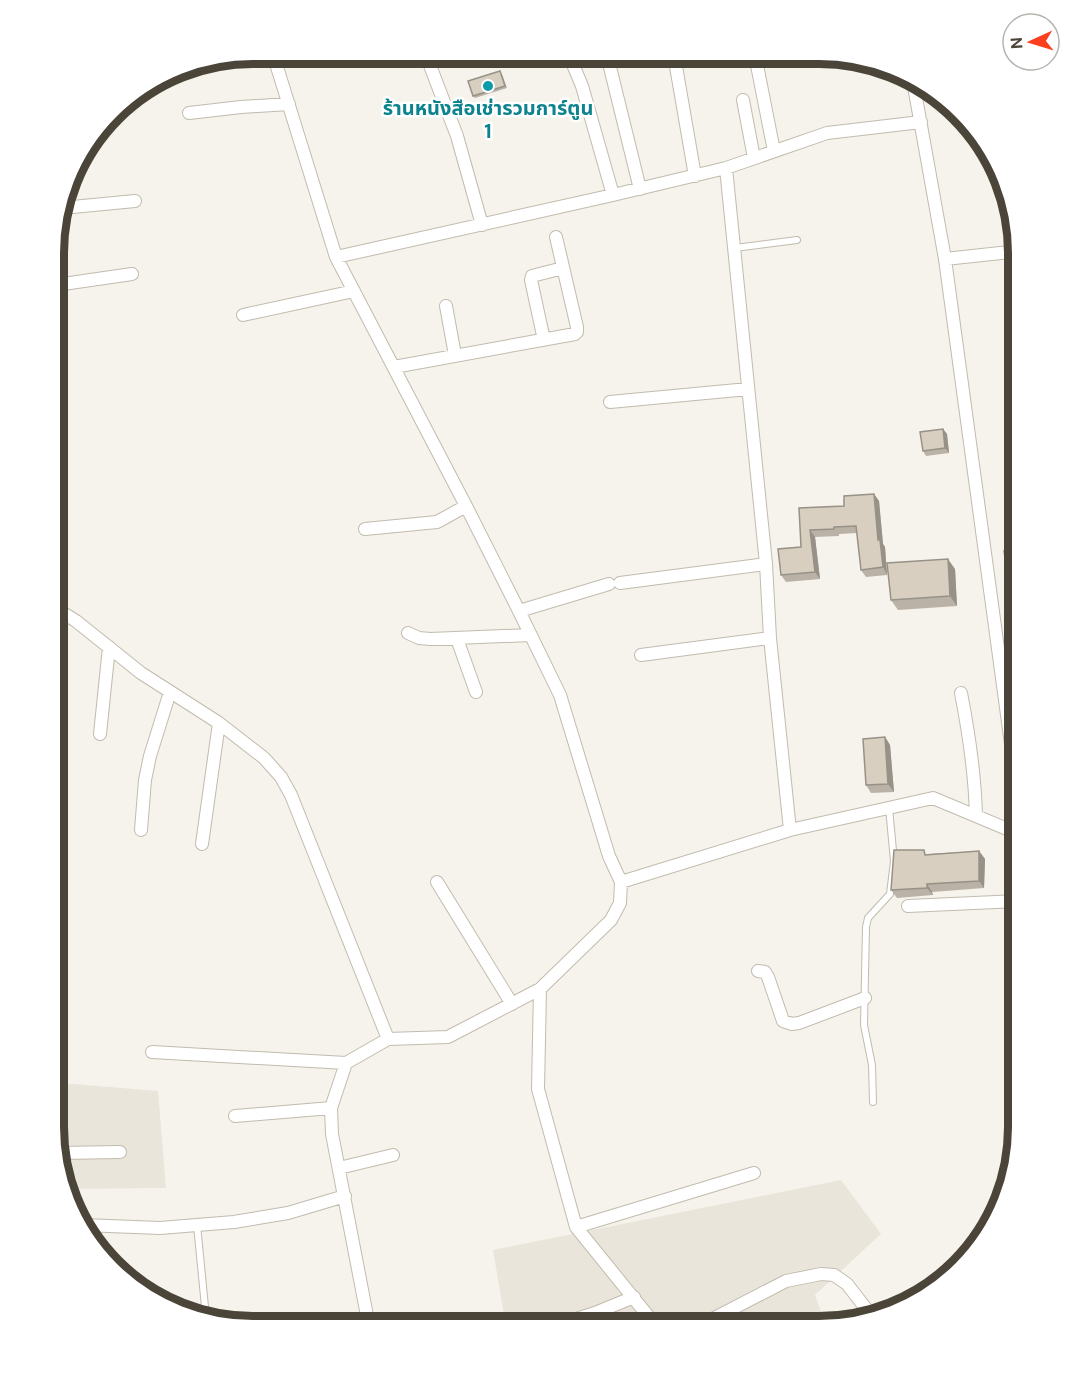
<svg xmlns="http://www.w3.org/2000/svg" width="1073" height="1381" font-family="'DM Sans','Noto Sans Thai',sans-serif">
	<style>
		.residential { fill: #eae5da }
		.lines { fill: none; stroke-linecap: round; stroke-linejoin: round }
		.service-casing { stroke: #c2bbae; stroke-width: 8 }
		.minor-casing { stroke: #c2bbae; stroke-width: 14 }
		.service { stroke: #fff; stroke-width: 6 }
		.minor { stroke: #fff; stroke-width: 12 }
		.wall { fill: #bab2a6 }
		.shaded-wall { fill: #979187 }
		.building { fill: #d8cfc1; stroke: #979187; stroke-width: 1.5 }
		.culture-dot { fill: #0f9aa8; stroke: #fff; stroke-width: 2 }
		.labels { text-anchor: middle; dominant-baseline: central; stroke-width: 5; stroke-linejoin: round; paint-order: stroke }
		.culture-label { font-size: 20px; font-weight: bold; fill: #0d838f; stroke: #fff }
		.rim { fill: none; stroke: #4b4439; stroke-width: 8 }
	</style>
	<rect width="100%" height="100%" fill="#f6f3ec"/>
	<path class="residential" d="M 73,1084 L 158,1091 L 166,1188 L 68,1189 L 54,1128 L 54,1085 Z
		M 841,1180 L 881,1234 L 815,1295 L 826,1326 L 820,1327 L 506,1326 L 493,1250 Z"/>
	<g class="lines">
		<g class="service-casing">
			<path id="service" d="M 735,248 L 797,240
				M 999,651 L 1019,648
				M 873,1102 L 872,1065 L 864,1025 L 866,927 L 868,918 L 890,894 L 894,861 L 889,808
				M 197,1225 L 206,1317"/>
		</g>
		<g class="minor-casing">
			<path id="minor" d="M 273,54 L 336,257 L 466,506 L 519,611 L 560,695 L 609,856 L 621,882 L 790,830 L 933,798 L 1019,834
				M 426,55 L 457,136 L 482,225
				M 569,55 L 582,86 L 613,195
				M 607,55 L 640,189
				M 674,55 L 695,176
				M 755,55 L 774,151
				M 913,81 L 945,259 L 1019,803
				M 743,100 L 754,158
				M 189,113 L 241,107 L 289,104
				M 726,168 L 827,133 L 921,122
				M 62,208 L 135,201
				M 336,257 L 613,195 L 726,168 L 766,564 L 770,638 L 790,830
				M 945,259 L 1019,251
				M 56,285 L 132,274
				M 446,306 L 455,355
				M 243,315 L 354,291
				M 544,340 L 531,280 L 532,276 L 563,268
				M 394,367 L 575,334 L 577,332 L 577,327 L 556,237
				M 610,402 L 748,389
				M 365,529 L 437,522 L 466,506
				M 620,583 L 766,564
				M 55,608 L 76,621 L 141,673 L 219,723 L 264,758 L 281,777 L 291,795 L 388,1039
				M 519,611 L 609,584
				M 408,633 L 419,638 L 430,639 L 531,635
				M 457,639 L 476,692
				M 641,655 L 770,638
				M 961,693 C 969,734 975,774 976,816
				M 100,734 L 109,647
				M 141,830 L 145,780 L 150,756 L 170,692
				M 202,844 L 219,723
				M 437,882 L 512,1004
				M 908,906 L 1019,901
				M 758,971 L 765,972 L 768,977 L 781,1015 L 783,1021 L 792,1024 L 799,1023 L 865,998
				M 540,989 L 538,1089 L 576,1227 L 657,1327
				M 152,1052 L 346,1063
				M 235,1116 L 331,1108
				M 60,1153 L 120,1152
				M 339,1168 L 393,1155
				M 83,1225 L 160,1228 L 234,1222 L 288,1213 L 345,1196
				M 576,1227 L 754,1173
				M 369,1326 L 332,1134 L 331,1108 L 346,1063 L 388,1039 L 448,1037 L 540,989 L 611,920 L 620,903 L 621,882
				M 554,1326 L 595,1313 L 634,1297
				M 697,1327 L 786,1281 L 821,1274 L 834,1275 L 847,1284 L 871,1315"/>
		</g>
		<use href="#service" class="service"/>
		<use href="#minor" class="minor"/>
	</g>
	<path class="wall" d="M 502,74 L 507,88 L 475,98 L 473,96 Z
		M 943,429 L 947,434 L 949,453 L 926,456 L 923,451 Z
		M 874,494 L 879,501 L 883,544 L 885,547 L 887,575 L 866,577 L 861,570 L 857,533 L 839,534 L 839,536 L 815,537 L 820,579 L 786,582 L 781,575 L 801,547 L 799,508 L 844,506 Z
		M 1019,549 L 1019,589 L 1015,590 L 1009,583 Z
		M 955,569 L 957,606 L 898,610 L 891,600 Z
		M 885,737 L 890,745 L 894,792 L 871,793 L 866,785 Z
		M 979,851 L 985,859 L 984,888 L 932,892 L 933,895 L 897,898 L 891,890 L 927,854 Z"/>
	<path class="shaded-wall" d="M 943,429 L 947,434 L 949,453 L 945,448 Z
		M 874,494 L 879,501 L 883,544 L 885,547 L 887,575 L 883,567 L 878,540 Z
		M 810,530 L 815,537 L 820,579 L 815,572 Z
		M 948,559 L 955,569 L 957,606 L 950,596 Z
		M 885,737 L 890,745 L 894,792 L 888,784 Z
		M 979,851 L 985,859 L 984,888 L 979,881 Z
		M 927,884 L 932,892 L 933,895 L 927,888 Z"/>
	<path class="building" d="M 500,71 L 505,86 L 473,96 L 468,81 Z
		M 943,429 L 945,448 L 923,451 L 920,432 Z
		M 874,494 L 878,540 L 880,540 L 883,567 L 861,570 L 856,526 L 834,527 L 834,529 L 810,530 L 815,572 L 781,575 L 778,549 L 801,547 L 799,508 L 844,506 L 844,496 Z
		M 1019,549 L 1019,581 L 1009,583 L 1004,551 Z
		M 948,559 L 950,596 L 891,600 L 887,563 Z
		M 885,737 L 888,784 L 866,785 L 863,739 Z
		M 894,850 L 924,850 L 925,855 L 979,851 L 979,881 L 927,884 L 927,888 L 891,890 Z"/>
	<circle class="culture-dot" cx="488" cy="86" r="6"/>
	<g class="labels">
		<g class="culture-label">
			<text x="488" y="108">ร้านหนังสือเช่ารวมการ์ตูน<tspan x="488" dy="23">1</tspan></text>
		</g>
	</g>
	<path d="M0 0H1073V1381H0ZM253 64H819A189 189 0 0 1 1008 253V1127A189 189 0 0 1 819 1316H253A189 189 0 0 1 64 1127V253A189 189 0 0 1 253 64Z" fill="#fff" fill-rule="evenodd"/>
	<path class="rim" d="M253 64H819A189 189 0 0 1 1008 253V1127A189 189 0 0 1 819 1316H253A189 189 0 0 1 64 1127V253A189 189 0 0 1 253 64Z"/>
	<g transform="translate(1031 42) rotate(266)"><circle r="28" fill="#ffffff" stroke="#b7b4b0" stroke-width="1.5"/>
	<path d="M0-4.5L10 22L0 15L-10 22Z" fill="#fc3f1d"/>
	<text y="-9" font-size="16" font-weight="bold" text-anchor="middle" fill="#4b4439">N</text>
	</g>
</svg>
